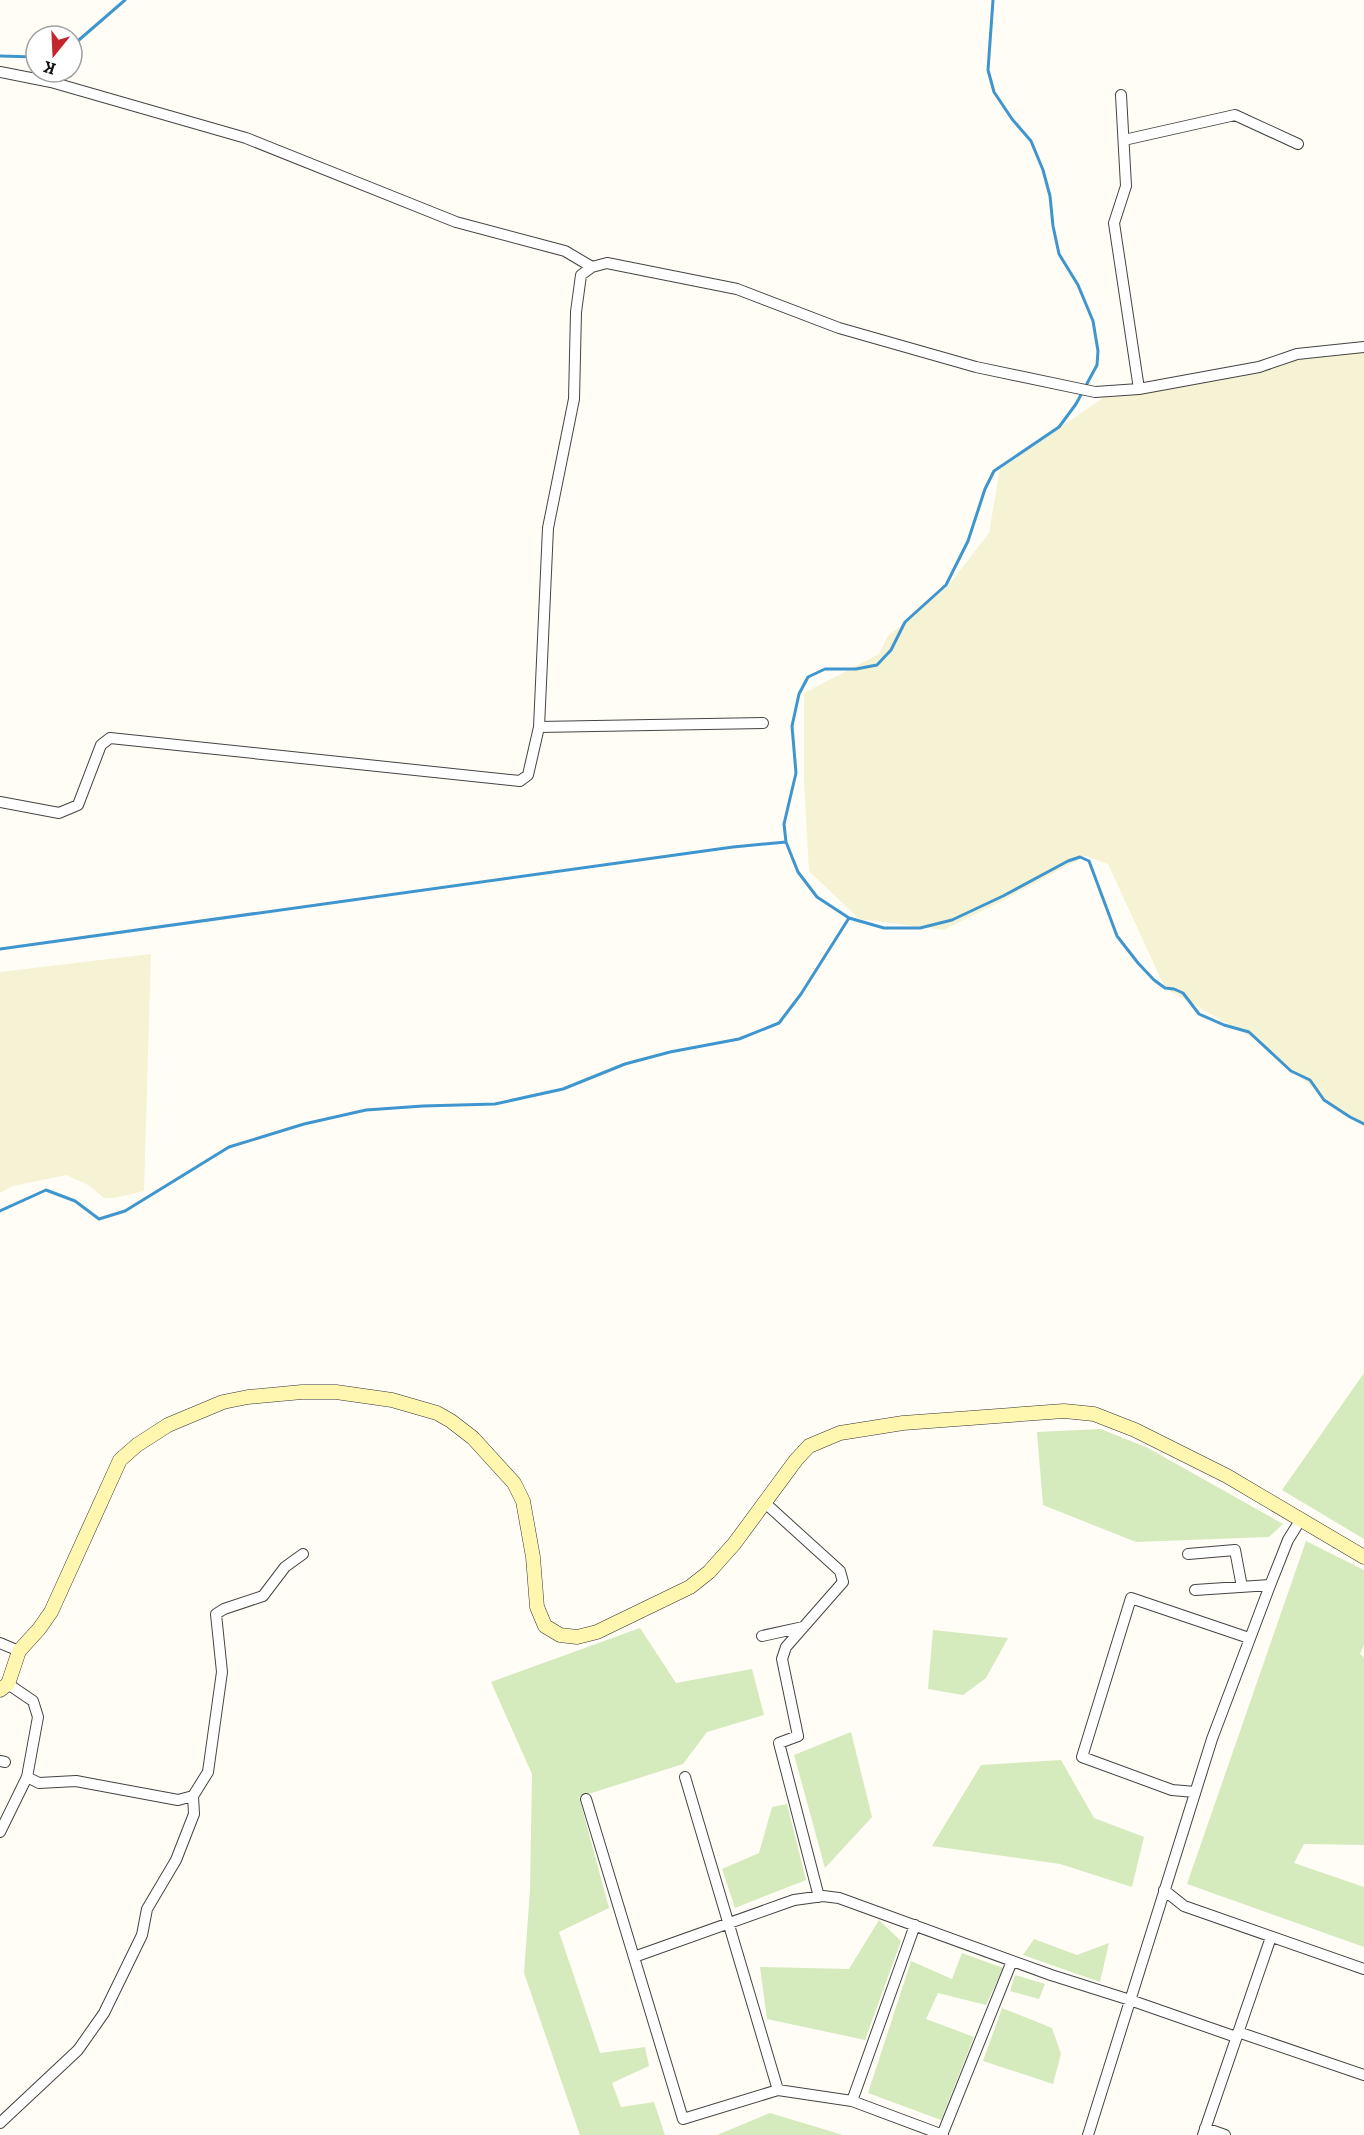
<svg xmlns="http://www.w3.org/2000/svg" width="1364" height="2135" font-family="Bitter,serif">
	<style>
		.farmland { fill: #f6f3d4 }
		.green { fill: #d5ebbd }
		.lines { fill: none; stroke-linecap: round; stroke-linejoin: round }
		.stream { stroke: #3f96cf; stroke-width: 3 }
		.street-casing { stroke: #444; stroke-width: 12 }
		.secondary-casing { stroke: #333; stroke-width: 15 }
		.street { stroke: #fff; stroke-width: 10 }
		.secondary { stroke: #fff6b0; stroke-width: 14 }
	</style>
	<rect width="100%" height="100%" fill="#fffdf5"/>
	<path class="farmland" d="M 1364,342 L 1364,1125 L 1335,1107 L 1263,1044 L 1165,988 L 1108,864 L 1085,856 L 1006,899 L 944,930 L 859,919 L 809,871 L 804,781 L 804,693 L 879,654 L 887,637 L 948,586 L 989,533 L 1000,469 L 1113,391 Z
		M 151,954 L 144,1191 L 114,1198 L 104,1198 L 88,1185 L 66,1175 L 13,1186 L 0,1193 L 0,972 Z"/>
	<path class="green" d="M 1364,1373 L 1364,1539 L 1282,1490 Z
		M 1101,1429 L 1148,1448 L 1283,1524 L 1269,1537 L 1136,1542 L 1043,1505 L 1037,1432 Z
		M 1306,1541 L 1364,1570 L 1364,1645 L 1360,1654 L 1364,1657 L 1364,1845 L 1304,1844 L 1294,1863 L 1364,1887 L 1364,1947 L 1187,1884 Z
		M 640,1628 L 676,1683 L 752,1669 L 764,1715 L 707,1732 L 683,1764 L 579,1797 L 609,1908 L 559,1932 L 600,2053 L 645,2047 L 649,2066 L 612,2083 L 621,2107 L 654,2102 L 665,2135 L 580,2135 L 524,1973 L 530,1890 L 532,1774 L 491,1682 Z
		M 933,1630 L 1008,1638 L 986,1678 L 963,1695 L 928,1689 Z
		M 851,1732 L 872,1817 L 825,1868 L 794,1755 Z
		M 1061,1760 L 1094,1818 L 1144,1837 L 1132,1887 L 1060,1864 L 932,1846 L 981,1765 Z
		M 787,1804 L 806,1880 L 735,1908 L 722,1869 L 759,1853 L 772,1807 Z
		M 879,1920 L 901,1941 L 865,2040 L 767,2019 L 760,1967 L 849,1969 Z
		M 1034,1939 L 1077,1955 L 1109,1943 L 1100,1982 L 1023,1955 Z
		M 962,1953 L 1003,1968 L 986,2005 L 938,1993 L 926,2019 L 974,2037 L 941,2120 L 868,2093 L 911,1961 L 952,1979 Z
		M 1015,1975 L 1045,1984 L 1039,1999 L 1010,1991 Z
		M 1002,2008 L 1052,2028 L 1061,2054 L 1053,2084 L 983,2061 Z
		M 770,2113 L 843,2135 L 717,2135 Z"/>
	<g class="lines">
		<path class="stream" d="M 993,0 L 988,70 L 994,92 L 1012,119 L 1031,141 L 1043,170 L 1050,196 L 1053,226 L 1059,254 L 1078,285 L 1093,321 L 1098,351 L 1097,365 L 1076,404 L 1059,427 L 994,471 L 985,489 L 968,541 L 946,585 L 905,622 L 891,650 L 877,665 L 856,669 L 825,669 L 808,677 L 799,694 L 792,726 L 796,773 L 784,824 L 786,842 L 798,872 L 817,897 L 849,918 L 884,928 L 920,928 L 952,920 L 1003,896 L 1068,861 L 1080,857 L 1089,861 L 1117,936 L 1138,963 L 1154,980 L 1165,988 L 1174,989 L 1183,993 L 1199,1014 L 1224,1025 L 1249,1032 L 1291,1071 L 1310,1080 L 1324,1100 L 1350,1117 L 1364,1124
			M 72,46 L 125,0
			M 0,56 L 36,57
			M 0,949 L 733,847 L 786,842
			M 0,1211 L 46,1190 L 75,1201 L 99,1219 L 125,1211 L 229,1147 L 304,1124 L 366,1110 L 423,1106 L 495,1104 L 563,1089 L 625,1064 L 670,1052 L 739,1039 L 779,1023 L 801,994 L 849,918"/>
		<g class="street-casing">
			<path id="street" d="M 0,72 L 51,82 L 246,138 L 456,222 L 565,251 L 592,267
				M 1121,95 L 1126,186 L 1114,223 L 1139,389
				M 1124,140 L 1235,115 L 1298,144
				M 539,727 L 763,723
				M 0,802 L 59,813 L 78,805 L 101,745 L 110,738 L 520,781 L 528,775 L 539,727 L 548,528 L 574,399 L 576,312 L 581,275 L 592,267 L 607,263 L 737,289 L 839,328 L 976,367 L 1095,392 L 1139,389 L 1259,367 L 1297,354 L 1364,347
				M 764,1502 L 840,1571 L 843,1582 L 786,1647 L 782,1659 L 798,1736 L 779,1743 L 819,1897
				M 1188,1554 L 1235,1550 L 1242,1587
				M 1195,1590 L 1270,1585
				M 762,1636 L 803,1627
				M 0,1643 L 19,1651
				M 8,1684 L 33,1701 L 38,1717 L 27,1777 L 39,1783 L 76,1781 L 178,1800 L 193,1796 L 208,1772 L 222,1672 L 216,1614 L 224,1609 L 263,1596 L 285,1567 L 303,1554
				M 0,1761 L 5,1762
				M 685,1777 L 778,2090
				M 1195,1792 L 1172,1790 L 1082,1757 L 1131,1598 L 1249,1638
				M 586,1799 L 683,2119 L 778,2090 L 852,2101 L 943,2135
				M 0,1832 L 27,1777
				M 1164,1890 L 1184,1906 L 1364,1969
				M 634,1957 L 794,1900 L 823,1896 L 839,1898 L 1051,1975 L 1130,2000 L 1236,2037
				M 1238,2032 L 1364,2075
				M 852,2101 L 915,1925
				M 0,2123 L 78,2050 L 104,2013 L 142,1935 L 147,1909 L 176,1860 L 194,1814 L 193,1796
				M 1205,2128 L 1225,2135
				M 942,2135 L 1012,1961
				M 1088,2135 L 1212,1739 L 1269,1588 L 1288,1540 L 1301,1519
				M 1203,2135 L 1271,1937"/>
		</g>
		<g class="secondary-casing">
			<path id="secondary" d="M 0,1690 L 8,1684 L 19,1651 L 39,1629 L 51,1612 L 120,1460 L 137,1445 L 168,1425 L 223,1402 L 248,1397 L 302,1392 L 336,1392 L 392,1400 L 437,1413 L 451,1421 L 473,1438 L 514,1483 L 523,1501 L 533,1557 L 537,1607 L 545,1626 L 560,1635 L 577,1637 L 597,1632 L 690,1587 L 709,1572 L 734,1544 L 796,1460 L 809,1446 L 840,1433 L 903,1423 L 1064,1411 L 1094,1414 L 1135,1430 L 1227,1476 L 1364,1557"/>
		</g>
		<use href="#street" class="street"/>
		<use href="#secondary" class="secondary"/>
	</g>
	<g transform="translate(54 54) rotate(198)"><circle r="28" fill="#ffffff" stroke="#a0a0a0" stroke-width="1.5"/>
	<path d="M0-4.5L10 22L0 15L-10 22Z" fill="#c4262e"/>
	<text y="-9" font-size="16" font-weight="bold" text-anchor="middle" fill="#111111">K</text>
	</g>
</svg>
